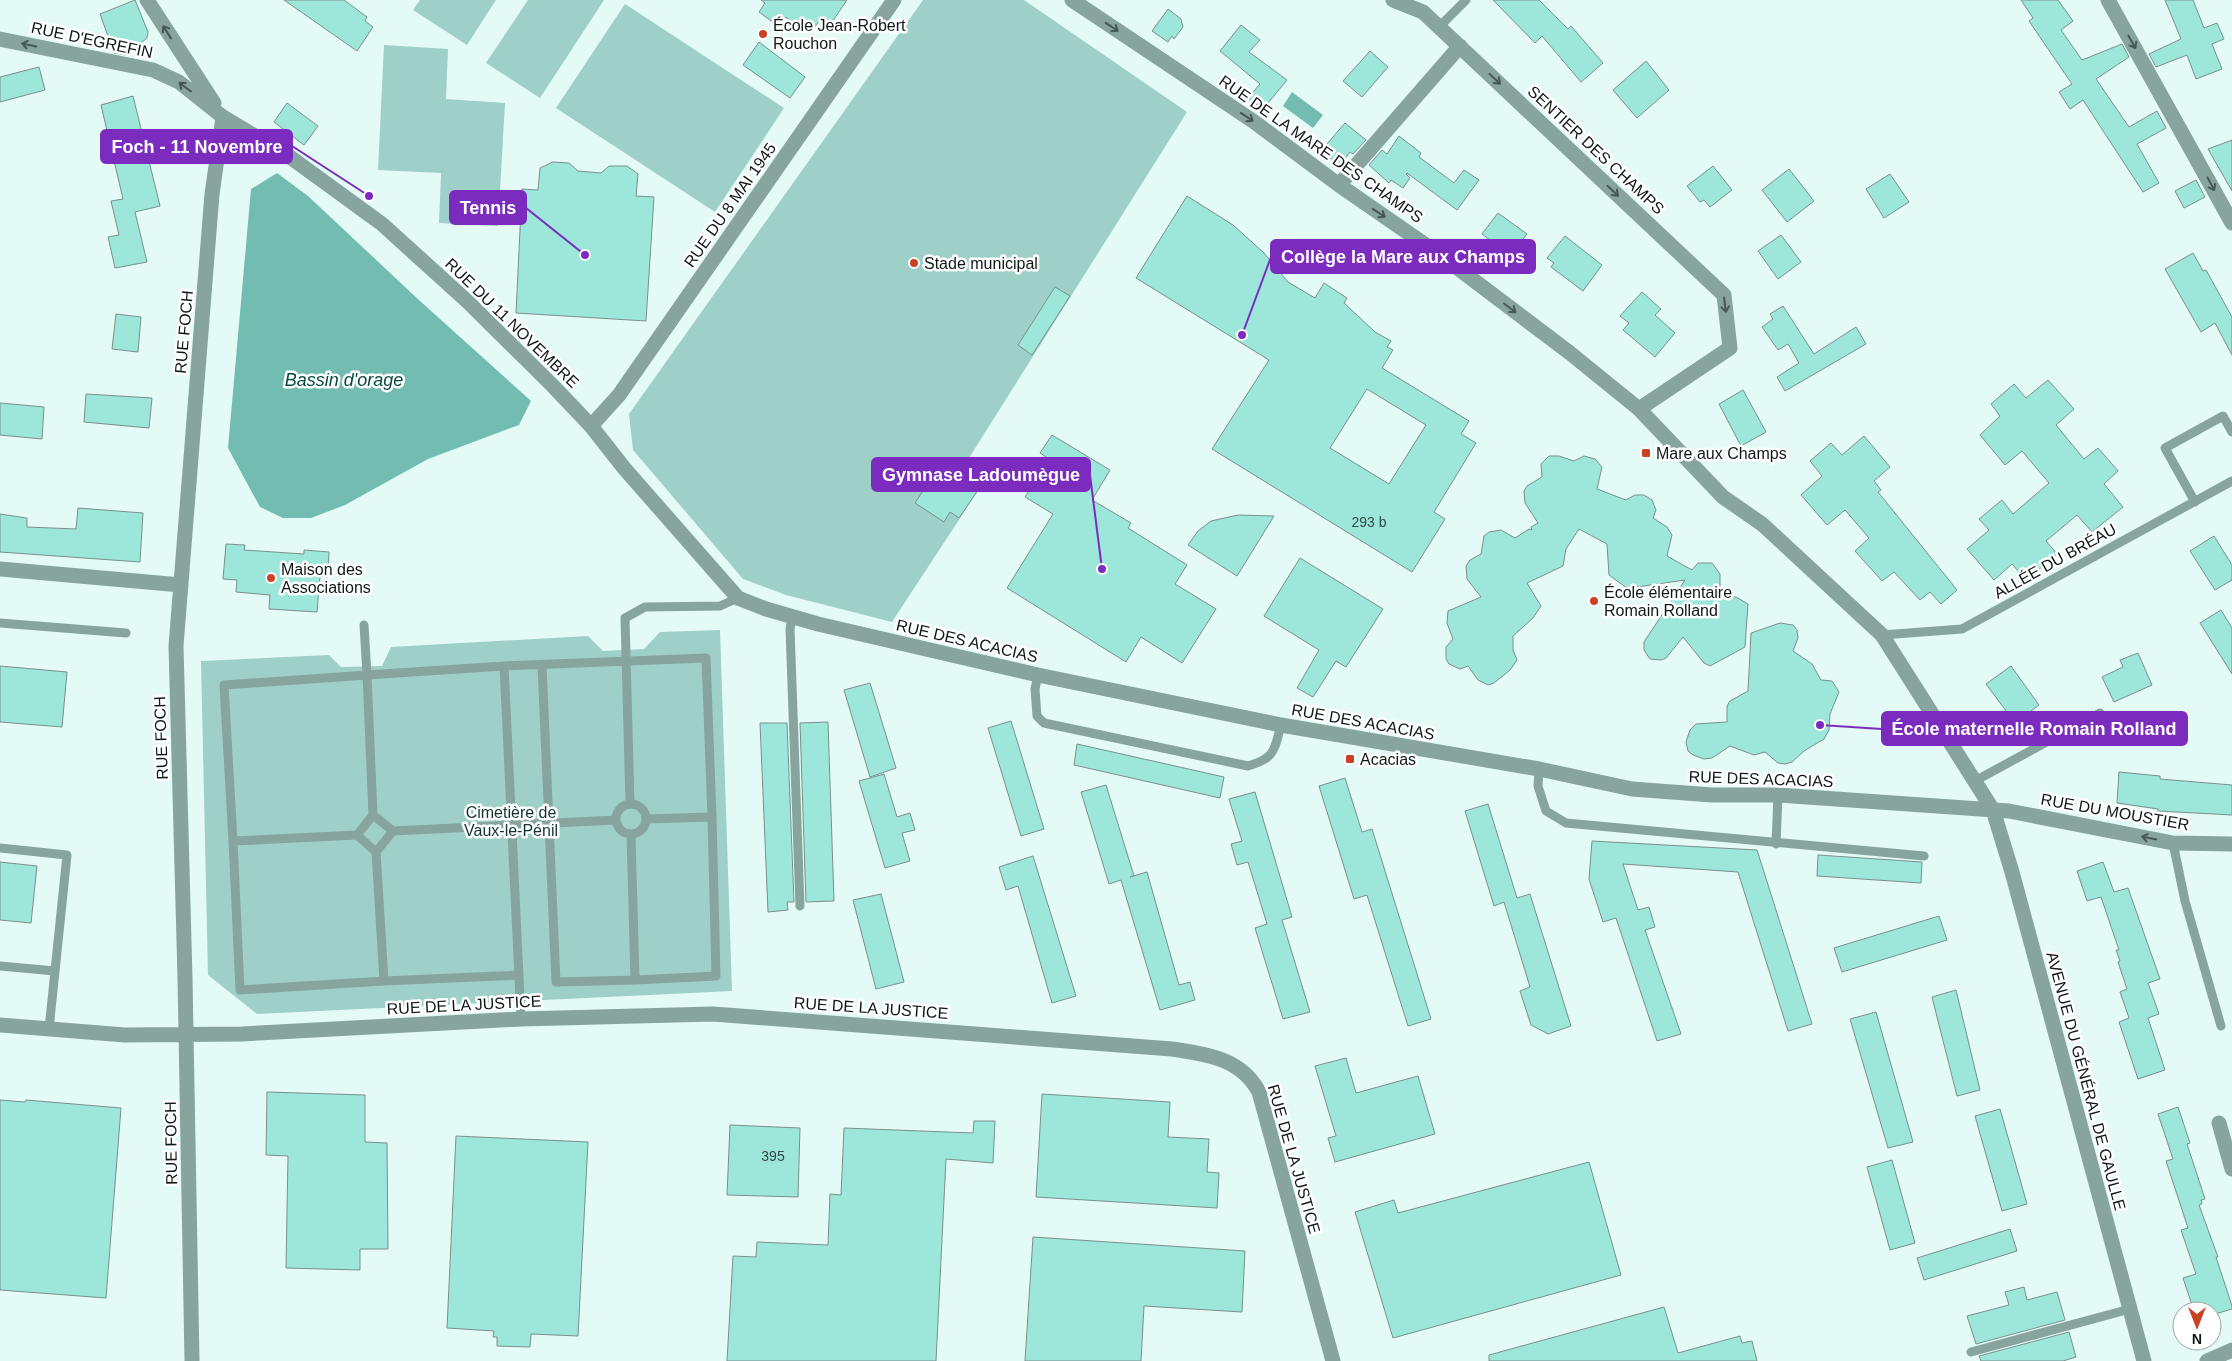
<svg xmlns="http://www.w3.org/2000/svg" width="2232" height="1361" font-family="Helvetica,sans-serif">
	<style>
		.green { fill: #9ed0c8 }
		.water { fill: #73bcb1 }
		.building { fill: #9ce6da; stroke: #7b908c; fill-rule: evenodd }
		.lines { fill: none; stroke-linecap: round; stroke-linejoin: round }
		.lane { stroke: #87a49f; stroke-width: 9 }
		.street { stroke: #87a49f; stroke-width: 15 }
		.oneway { stroke: #465754 }
		.poi-dot { fill: #cb4123; stroke: #fff; stroke-width: 2 }
		.labels { text-anchor: middle; dominant-baseline: central; stroke-width: 5; stroke-linejoin: round; paint-order: stroke }
		.number-label { font-size: 14px; fill: #334c47 }
		.poi-label { font-size: 16px; fill: #101816; stroke: #fff; text-anchor: start }
		.street-label { font-size: 16px; fill: #101816; stroke: #fff }
		.park-label { font-size: 16px; fill: #113530; stroke: #fff }
		.water-label { font-size: 18px; font-style: italic; fill: #074b44; stroke: #fff }
		.leader { fill: none; stroke: #7b2cbf; stroke-width: 2 }
		.callout-dot { fill: #7b2cbf; stroke: #fff; stroke-width: 2 }
		.callout { fill: #7b2cbf; stroke: #7b2cbf; stroke-width: 2 }
		.callout-label { font-size: 18px; text-anchor: middle; font-weight: bold; fill: #fff }
	</style>
	<rect width="100%" height="100%" fill="#e4faf6"/>
	<path class="green" d="M 420,0 L 496,0 L 467,45 L 413,10 Z
		M 528,0 L 604,0 L 540,98 L 486,63 Z
		M 923,0 L 1024,0 L 1187,112 L 962,469 L 983,483 L 892,622 L 786,595 L 743,579 L 633,450 L 629,414 Z
		M 625,4 L 784,108 L 715,212 L 556,108 Z
		M 384,45 L 448,49 L 446,99 L 505,103 L 498,226 L 439,223 L 441,173 L 378,170 Z
		M 720,630 L 732,991 L 257,1014 L 208,975 L 201,661 L 329,655 L 341,667 L 382,666 L 391,647 L 588,636 L 603,651 L 644,649 L 660,632 Z"/>
	<path class="water" d="M 1292,92 L 1323,115 L 1313,128 L 1283,106 Z
		M 277,173 L 308,196 L 420,301 L 531,401 L 519,425 L 428,459 L 345,505 L 311,518 L 283,518 L 260,507 L 228,448 L 251,189 Z"/>
	<path class="building" d="M 135,0 L 148,32 L 147,38 L 126,55 L 114,53 L 100,14 Z
		M 284,0 L 344,0 L 367,17 L 365,21 L 373,27 L 357,51 Z
		M 761,0 L 847,0 L 830,25 L 821,19 L 810,33 L 785,17 L 778,26 L 759,12 L 765,3 Z
		M 1493,0 L 1539,0 L 1568,29 L 1571,26 L 1603,63 L 1581,82 L 1542,36 L 1535,43 Z
		M 2021,0 L 2058,0 L 2073,21 L 2061,30 L 2082,60 L 2122,44 L 2129,57 L 2096,79 L 2129,127 L 2157,111 L 2166,128 L 2137,144 L 2159,183 L 2143,192 L 2083,100 L 2070,109 L 2059,92 L 2072,84 L 2029,21 L 2033,18 Z
		M 2165,0 L 2193,0 L 2204,28 L 2217,23 L 2224,39 L 2212,44 L 2222,69 L 2196,79 L 2187,55 L 2156,67 L 2149,54 L 2181,39 Z
		M 1168,9 L 1181,19 L 1183,27 L 1174,39 L 1172,36 L 1168,42 L 1152,31 Z
		M 1241,25 L 1260,40 L 1249,52 L 1287,80 L 1263,109 L 1248,98 L 1260,84 L 1220,51 Z
		M 759,42 L 805,77 L 790,98 L 743,65 Z
		M 1370,51 L 1388,67 L 1362,97 L 1343,81 Z
		M 1646,61 L 1669,90 L 1637,118 L 1613,90 Z
		M 39,67 L 45,90 L 0,102 L 0,77 Z
		M 133,96 L 160,206 L 135,212 L 147,262 L 115,268 L 108,237 L 119,235 L 111,201 L 123,199 L 101,105 Z
		M 287,103 L 318,126 L 304,145 L 274,122 Z
		M 1345,123 L 1366,140 L 1353,154 L 1350,152 L 1340,165 L 1321,151 Z
		M 1399,136 L 1421,153 L 1419,157 L 1454,183 L 1464,170 L 1479,180 L 1457,210 L 1407,173 L 1406,174 L 1410,178 L 1403,188 L 1391,180 L 1389,183 L 1369,165 L 1382,150 L 1387,154 Z
		M 2232,140 L 2232,191 L 2208,149 Z
		M 553,162 L 569,163 L 578,171 L 601,173 L 609,166 L 627,166 L 638,174 L 636,196 L 654,197 L 646,321 L 516,313 L 522,189 L 538,190 L 540,168 Z
		M 1713,166 L 1732,190 L 1710,207 L 1704,200 L 1700,202 L 1687,186 Z
		M 1789,169 L 1814,201 L 1787,222 L 1762,190 Z
		M 1890,174 L 1909,202 L 1884,218 L 1866,189 Z
		M 2196,180 L 2205,197 L 2184,208 L 2175,191 Z
		M 1187,196 L 1233,225 L 1264,253 L 1288,282 L 1315,298 L 1324,283 L 1347,298 L 1344,303 L 1375,332 L 1391,341 L 1387,347 L 1393,350 L 1382,368 L 1469,421 L 1461,434 L 1476,443 L 1434,512 L 1445,519 L 1412,572 L 1212,449 L 1269,360 L 1136,278 ZM 1367,389 L 1426,425 L 1389,484 L 1330,448 Z
		M 1498,213 L 1527,234 L 1510,255 L 1482,234 Z
		M 1781,235 L 1801,262 L 1778,279 L 1758,251 Z
		M 1565,236 L 1602,265 L 1583,291 L 1551,267 L 1554,263 L 1547,258 Z
		M 2193,253 L 2203,271 L 2206,270 L 2232,317 L 2232,355 L 2215,323 L 2201,332 L 2165,269 Z
		M 1055,287 L 1070,296 L 1032,355 L 1018,345 Z
		M 1642,292 L 1661,309 L 1655,315 L 1675,333 L 1655,357 L 1623,330 L 1629,323 L 1620,316 Z
		M 1783,306 L 1814,354 L 1856,327 L 1866,344 L 1785,391 L 1777,377 L 1799,363 L 1788,344 L 1778,350 L 1762,327 L 1773,319 L 1770,314 Z
		M 116,314 L 141,317 L 138,352 L 112,349 Z
		M 2048,380 L 2074,409 L 2056,425 L 2084,459 L 2098,448 L 2118,471 L 2104,484 L 2123,507 L 2092,532 L 2077,515 L 2046,541 L 2057,554 L 2026,580 L 2012,564 L 1994,580 L 1967,549 L 1989,530 L 1979,519 L 2002,500 L 2013,514 L 2049,483 L 2022,451 L 2005,465 L 1980,435 L 2000,416 L 1991,404 L 2014,384 L 2026,398 Z
		M 1743,390 L 1766,432 L 1741,446 L 1719,404 Z
		M 86,394 L 152,398 L 149,428 L 84,422 Z
		M 0,403 L 44,407 L 42,439 L 0,435 Z
		M 1052,435 L 1110,470 L 1092,500 L 1131,523 L 1128,528 L 1187,565 L 1175,584 L 1216,609 L 1182,663 L 1141,637 L 1126,662 L 1007,588 L 1053,514 L 1025,497 L 1049,459 L 1040,453 Z
		M 1864,436 L 1890,467 L 1874,481 L 1881,490 L 1878,492 L 1957,590 L 1941,604 L 1930,592 L 1920,600 L 1894,572 L 1882,581 L 1855,551 L 1869,538 L 1845,510 L 1827,525 L 1801,495 L 1822,476 L 1810,461 L 1831,443 L 1842,455 Z
		M 1549,456 L 1559,456 L 1574,461 L 1584,456 L 1595,459 L 1602,467 L 1597,489 L 1626,500 L 1635,495 L 1644,495 L 1652,500 L 1656,510 L 1653,518 L 1667,527 L 1672,535 L 1667,556 L 1692,570 L 1698,563 L 1712,563 L 1720,574 L 1720,597 L 1736,597 L 1748,604 L 1745,647 L 1710,666 L 1704,663 L 1683,637 L 1666,658 L 1661,660 L 1650,659 L 1644,650 L 1644,642 L 1685,580 L 1630,588 L 1624,586 L 1609,575 L 1607,544 L 1579,529 L 1566,549 L 1563,566 L 1527,583 L 1541,606 L 1533,618 L 1513,636 L 1513,650 L 1517,660 L 1510,670 L 1494,683 L 1488,685 L 1478,680 L 1468,666 L 1460,669 L 1449,664 L 1446,659 L 1446,647 L 1453,639 L 1447,623 L 1448,611 L 1481,597 L 1467,579 L 1466,566 L 1470,560 L 1481,554 L 1484,536 L 1489,532 L 1501,530 L 1515,538 L 1529,529 L 1532,530 L 1531,527 L 1538,523 L 1525,503 L 1524,491 L 1527,486 L 1542,477 L 1541,464 Z
		M 944,459 L 982,484 L 959,518 L 950,512 L 944,522 L 915,503 Z
		M 78,508 L 143,513 L 140,562 L 0,552 L 0,514 L 27,518 L 27,527 L 76,529 Z
		M 1238,515 L 1274,516 L 1237,576 L 1188,545 L 1198,531 L 1211,521 Z
		M 2214,536 L 2232,565 L 2232,580 L 2215,590 L 2190,551 Z
		M 226,544 L 245,545 L 244,550 L 304,554 L 304,550 L 329,552 L 328,577 L 320,576 L 317,612 L 269,609 L 270,595 L 236,592 L 237,580 L 223,579 Z
		M 1300,558 L 1383,609 L 1346,667 L 1336,661 L 1313,697 L 1297,688 L 1319,650 L 1264,616 Z
		M 2221,610 L 2232,628 L 2232,674 L 2200,623 Z
		M 1780,623 L 1793,625 L 1797,630 L 1798,638 L 1793,651 L 1812,664 L 1821,680 L 1832,681 L 1839,692 L 1830,714 L 1829,730 L 1824,739 L 1804,751 L 1792,762 L 1785,764 L 1778,763 L 1765,752 L 1754,755 L 1730,746 L 1712,758 L 1704,759 L 1693,755 L 1688,751 L 1686,742 L 1690,730 L 1696,724 L 1727,722 L 1727,706 L 1730,701 L 1748,691 L 1751,633 Z
		M 2138,653 L 2152,685 L 2114,702 L 2102,677 L 2123,667 L 2120,660 Z
		M 0,666 L 67,672 L 62,727 L 0,722 Z
		M 2011,666 L 2039,705 L 2015,723 L 1986,684 Z
		M 870,683 L 896,768 L 870,777 L 844,690 Z
		M 1011,721 L 1044,829 L 1021,836 L 988,728 Z
		M 828,722 L 834,901 L 806,902 L 800,723 Z
		M 760,723 L 787,723 L 794,902 L 787,902 L 788,910 L 768,912 Z
		M 1077,744 L 1224,777 L 1220,798 L 1074,765 Z
		M 2119,772 L 2160,776 L 2160,779 L 2232,785 L 2232,815 L 2158,811 L 2158,809 L 2117,803 Z
		M 884,774 L 897,817 L 910,813 L 915,830 L 902,833 L 910,861 L 885,868 L 859,781 Z
		M 1345,778 L 1362,832 L 1372,829 L 1431,1019 L 1408,1026 L 1367,895 L 1354,899 L 1319,786 Z
		M 1106,785 L 1134,876 L 1130,877 L 1147,872 L 1179,985 L 1190,982 L 1195,1000 L 1160,1010 L 1121,880 L 1109,884 L 1081,792 Z
		M 1255,792 L 1292,917 L 1282,920 L 1310,1012 L 1283,1019 L 1255,928 L 1267,924 L 1248,862 L 1237,865 L 1231,844 L 1242,841 L 1229,799 Z
		M 1488,804 L 1517,898 L 1530,894 L 1571,1026 L 1548,1034 L 1531,1025 L 1520,991 L 1530,987 L 1504,902 L 1494,906 L 1465,811 Z
		M 1592,841 L 1757,850 L 1812,1024 L 1788,1031 L 1738,872 L 1623,864 L 1638,910 L 1649,907 L 1655,927 L 1645,930 L 1681,1034 L 1657,1041 L 1616,918 L 1603,922 L 1589,879 Z
		M 1818,855 L 1922,862 L 1921,883 L 1817,876 Z
		M 1033,856 L 1076,996 L 1052,1003 L 1018,886 L 1006,890 L 999,867 Z
		M 0,862 L 37,866 L 31,923 L 0,920 Z
		M 2103,862 L 2114,892 L 2128,888 L 2160,979 L 2148,983 L 2159,1014 L 2148,1018 L 2165,1070 L 2138,1079 L 2119,1022 L 2129,1018 L 2120,992 L 2127,989 L 2118,962 L 2120,961 L 2116,950 L 2119,950 L 2101,897 L 2087,901 L 2077,871 Z
		M 881,894 L 904,982 L 876,989 L 853,900 Z
		M 1939,916 L 1947,940 L 1842,972 L 1834,948 Z
		M 1956,990 L 1980,1090 L 1957,1096 L 1932,997 Z
		M 1876,1012 L 1913,1142 L 1888,1148 L 1850,1019 Z
		M 1346,1058 L 1356,1093 L 1418,1076 L 1435,1134 L 1335,1162 L 1328,1138 L 1336,1136 L 1315,1066 Z
		M 267,1092 L 365,1095 L 365,1142 L 387,1143 L 388,1249 L 360,1249 L 360,1270 L 286,1268 L 288,1156 L 266,1155 Z
		M 1042,1094 L 1170,1102 L 1168,1137 L 1209,1139 L 1207,1172 L 1219,1173 L 1217,1208 L 1036,1197 Z
		M 0,1100 L 25,1102 L 26,1100 L 121,1108 L 106,1298 L 0,1290 Z
		M 2178,1107 L 2190,1143 L 2187,1144 L 2205,1199 L 2201,1200 L 2202,1204 L 2199,1205 L 2218,1257 L 2216,1257 L 2232,1306 L 2232,1309 L 2212,1315 L 2212,1311 L 2194,1311 L 2183,1278 L 2196,1274 L 2181,1230 L 2188,1228 L 2166,1161 L 2173,1159 L 2158,1114 Z
		M 2000,1109 L 2027,1204 L 2002,1211 L 1975,1116 Z
		M 974,1121 L 995,1121 L 993,1163 L 946,1159 L 936,1361 L 727,1361 L 733,1256 L 756,1257 L 757,1242 L 828,1245 L 830,1194 L 841,1195 L 844,1128 L 973,1133 Z
		M 730,1125 L 800,1128 L 798,1197 L 727,1195 Z
		M 456,1136 L 588,1142 L 578,1336 L 531,1334 L 530,1347 L 497,1346 L 497,1337 L 493,1337 L 494,1331 L 447,1328 Z
		M 1892,1160 L 1915,1243 L 1890,1250 L 1867,1167 Z
		M 1589,1162 L 1621,1275 L 1393,1338 L 1355,1212 L 1394,1200 L 1398,1213 Z
		M 2010,1229 L 2017,1251 L 1924,1280 L 1917,1258 Z
		M 1033,1237 L 1245,1251 L 1242,1312 L 1144,1306 L 1141,1361 L 1025,1361 Z
		M 2024,1287 L 2027,1300 L 2057,1292 L 2065,1320 L 1976,1344 L 1967,1316 L 2009,1305 L 2005,1292 Z
		M 1664,1307 L 1678,1353 L 1740,1336 L 1742,1343 L 1752,1341 L 1757,1361 L 1489,1361 L 1489,1355 Z
		M 2069,1332 L 2076,1357 L 2063,1361 L 1981,1361 L 1979,1356 Z"/>
	<g class="lines">
		<path class="lane" d="M 1439,27 L 1466,0
			M 2195,502 L 2165,448 L 2223,416 L 2232,432
			M 792,617 L 790,629 L 800,906
			M 0,623 L 126,633
			M 364,625 L 367,675 L 504,666 L 521,1019
			M 1882,635 L 1962,629 L 2232,481
			M 504,666 L 706,658 L 712,817 L 646,819
			M 542,666 L 556,982 L 635,980
			M 1038,675 L 1035,689 L 1037,716 L 1044,723 L 1248,766 C 1275,758 1274,751 1281,725
			M 1539,769 L 1538,786 L 1546,811 L 1566,823 L 1924,856
			M 1973,782 L 2100,713
			M616 819a15 15 0 1 1 30 0a15 15 0 1 1-30 0Z
			M 630,804 L 625,618 L 645,607 L 720,606 L 738,598
			M 393,831 L 616,820
			M 357,835 L 233,841 L 224,685 L 367,675 L 373,815
			M 631,835 L 635,980 L 716,976 L 712,817
			M 233,841 L 240,990 L 384,981
			M 2173,843 L 2185,901 L 2221,1026
			M 1776,844 L 1778,795
			M 0,848 L 67,855 L 49,1029
			M 376,852 L 357,835 L 373,815 L 393,831 L 376,852 L 384,981 L 519,975
			M 0,966 L 55,971
			M 1971,1352 L 2130,1309"/>
		<path class="street" d="M 147,0 L 214,103
			M 1072,0 L 1253,121 L 1339,185 L 1443,257 L 1570,353 L 1639,409 L 1723,497 L 1762,524 L 1882,635 L 1993,810 L 2012,872 L 2144,1361
			M 1393,0 L 1423,12 L 1724,295 L 1730,348 L 1639,409
			M 2108,0 L 2232,223
			M 0,39 L 153,70 L 179,82 L 223,117 L 290,157 L 382,224 L 467,301 L 553,386 L 591,426 L 624,468 L 738,598 L 766,609 L 818,624 L 1038,675 L 1281,725 L 1539,769 L 1632,789 L 1712,795 L 1778,795 L 2009,811 L 2173,843 L 2232,844
			M 1339,185 L 1460,46
			M 591,426 L 619,395 L 894,0
			M 0,569 L 181,585
			M 0,1025 L 125,1035 L 242,1034 L 521,1019 L 713,1014 L 1172,1049 C 1206,1054 1241,1058 1259,1092 L 1333,1361
			M 2219,1123 L 2232,1169
			M 192,1361 L 185,978 L 176,646 L 212,194 L 223,117
			M 2207,1361 L 2232,1350"/>
	</g>
	<defs><path id="oneway-shaft" d="M-6 0H5M1.5-3L5.5 0L1.5 3" fill="none" stroke-width="1.6" stroke-linecap="round" stroke-linejoin="round" transform="scale(1.25)"/></defs>
	<g class="oneway">
		<use href="#oneway-shaft" transform="translate(1112 27) rotate(34)"/>
		<use href="#oneway-shaft" transform="translate(167 32) rotate(-122)"/>
		<use href="#oneway-shaft" transform="translate(2132 42) rotate(61)"/>
		<use href="#oneway-shaft" transform="translate(29 45) rotate(-169)"/>
		<use href="#oneway-shaft" transform="translate(1495 79) rotate(43)"/>
		<use href="#oneway-shaft" transform="translate(185 87) rotate(-143)"/>
		<use href="#oneway-shaft" transform="translate(1247 117) rotate(34)"/>
		<use href="#oneway-shaft" transform="translate(2211 184) rotate(62)"/>
		<use href="#oneway-shaft" transform="translate(1613 191) rotate(43)"/>
		<use href="#oneway-shaft" transform="translate(1379 213) rotate(34)"/>
		<use href="#oneway-shaft" transform="translate(1725 305) rotate(83)"/>
		<use href="#oneway-shaft" transform="translate(1510 308) rotate(37)"/>
		<use href="#oneway-shaft" transform="translate(2149 838) rotate(-169)"/>
	</g>
	<g class="poi-dot">
		<circle cx="763" cy="34" r="5"/>
		<circle cx="914" cy="263" r="5"/>
		<rect x="1641" y="448" width="10" height="10" rx="2.5"/>
		<circle cx="271" cy="578" r="5"/>
		<circle cx="1594" cy="601" r="5"/>
		<rect x="1345" y="754" width="10" height="10" rx="2.5"/>
	</g>
	<g class="labels">
		<g class="number-label">
			<text x="1369" y="522">293 b</text>
			<text x="773" y="1156">395</text>
		</g>
		<g class="poi-label">
			<text x="773" y="25">École Jean-Robert<tspan x="773" dy="18">Rouchon</tspan></text>
			<text x="924" y="263">Stade municipal</text>
			<text x="1656" y="453">Mare aux Champs</text>
			<text x="281" y="569">Maison des<tspan x="281" dy="18">Associations</tspan></text>
			<text x="1604" y="592">École élémentaire<tspan x="1604" dy="18">Romain Rolland</tspan></text>
			<text x="1360" y="759">Acacias</text>
		</g>
		<g class="street-label">
			<text transform="translate(92 40) rotate(12)">RUE D'EGREFIN</text>
			<text transform="translate(1321 149) rotate(35)">RUE DE LA MARE DES CHAMPS</text>
			<text transform="translate(1596 150) rotate(43)">SENTIER DES CHAMPS</text>
			<text transform="translate(730 205) rotate(-55)">RUE DU 8 MAI 1945</text>
			<text transform="translate(512 323) rotate(44)">RUE DU 11 NOVEMBRE</text>
			<text transform="translate(184 332) rotate(-85)">RUE FOCH</text>
			<text transform="translate(2055 561) rotate(-29)">ALLÉE DU BRÉAU</text>
			<text transform="translate(967 641) rotate(13)">RUE DES ACACIAS</text>
			<text transform="translate(1363 722) rotate(10)">RUE DES ACACIAS</text>
			<text transform="translate(161 738) rotate(-92)">RUE FOCH</text>
			<text transform="translate(1761 779) rotate(2)">RUE DES ACACIAS</text>
			<text transform="translate(2115 812) rotate(10)">RUE DU MOUSTIER</text>
			<text transform="translate(464 1005) rotate(-3)">RUE DE LA JUSTICE</text>
			<text transform="translate(871 1008) rotate(4)">RUE DE LA JUSTICE</text>
			<text transform="translate(2086 1081) rotate(75)">AVENUE DU GÉNÉRAL DE GAULLE</text>
			<text transform="translate(171 1143) rotate(-91)">RUE FOCH</text>
			<text transform="translate(1294 1159) rotate(74)">RUE DE LA JUSTICE</text>
		</g>
		<g class="park-label">
			<text x="511" y="812">Cimetière de<tspan x="511" dy="18">Vaux-le-Pénil</tspan></text>
		</g>
		<g class="water-label">
			<text x="344" y="380">Bassin d'orage</text>
		</g>
	</g>
	<path class="leader" d="M369 196L292 146M585 255L526 208M1242 335L1271 257M1102 569L1090 475M1820 725L1882 729"/>
	<g class="callout-dot">
		<circle cx="369" cy="196" r="5"/>
		<circle cx="585" cy="255" r="5"/>
		<circle cx="1242" cy="335" r="5"/>
		<circle cx="1102" cy="569" r="5"/>
		<circle cx="1820" cy="725" r="5"/>
	</g>
	<g class="callout">
		<rect x="101" y="130" width="191" height="33" rx="5"/>
		<rect x="450" y="191" width="76" height="33" rx="5"/>
		<rect x="1271" y="240" width="264" height="33" rx="5"/>
		<rect x="872" y="458" width="218" height="33" rx="5"/>
		<rect x="1882" y="712" width="305" height="33" rx="5"/>
	</g>
	<g class="callout-label">
		<text x="197" y="153">Foch - 11 Novembre</text>
		<text x="488" y="214">Tennis</text>
		<text x="1403" y="263">Collège la Mare aux Champs</text>
		<text x="981" y="481">Gymnase Ladoumègue</text>
		<text x="2034" y="735">École maternelle Romain Rolland</text>
	</g>
	<g transform="translate(2197 1326) rotate(180)"><circle r="24" fill="#ffffff" stroke="#9fa3a2"/>
	<path d="M0-4L9 19L0 12L-9 19Z" fill="#cb4123"/>
	<text y="-8" font-size="14" font-weight="bold" text-anchor="middle" fill="#101816">N</text>
	</g>
</svg>
